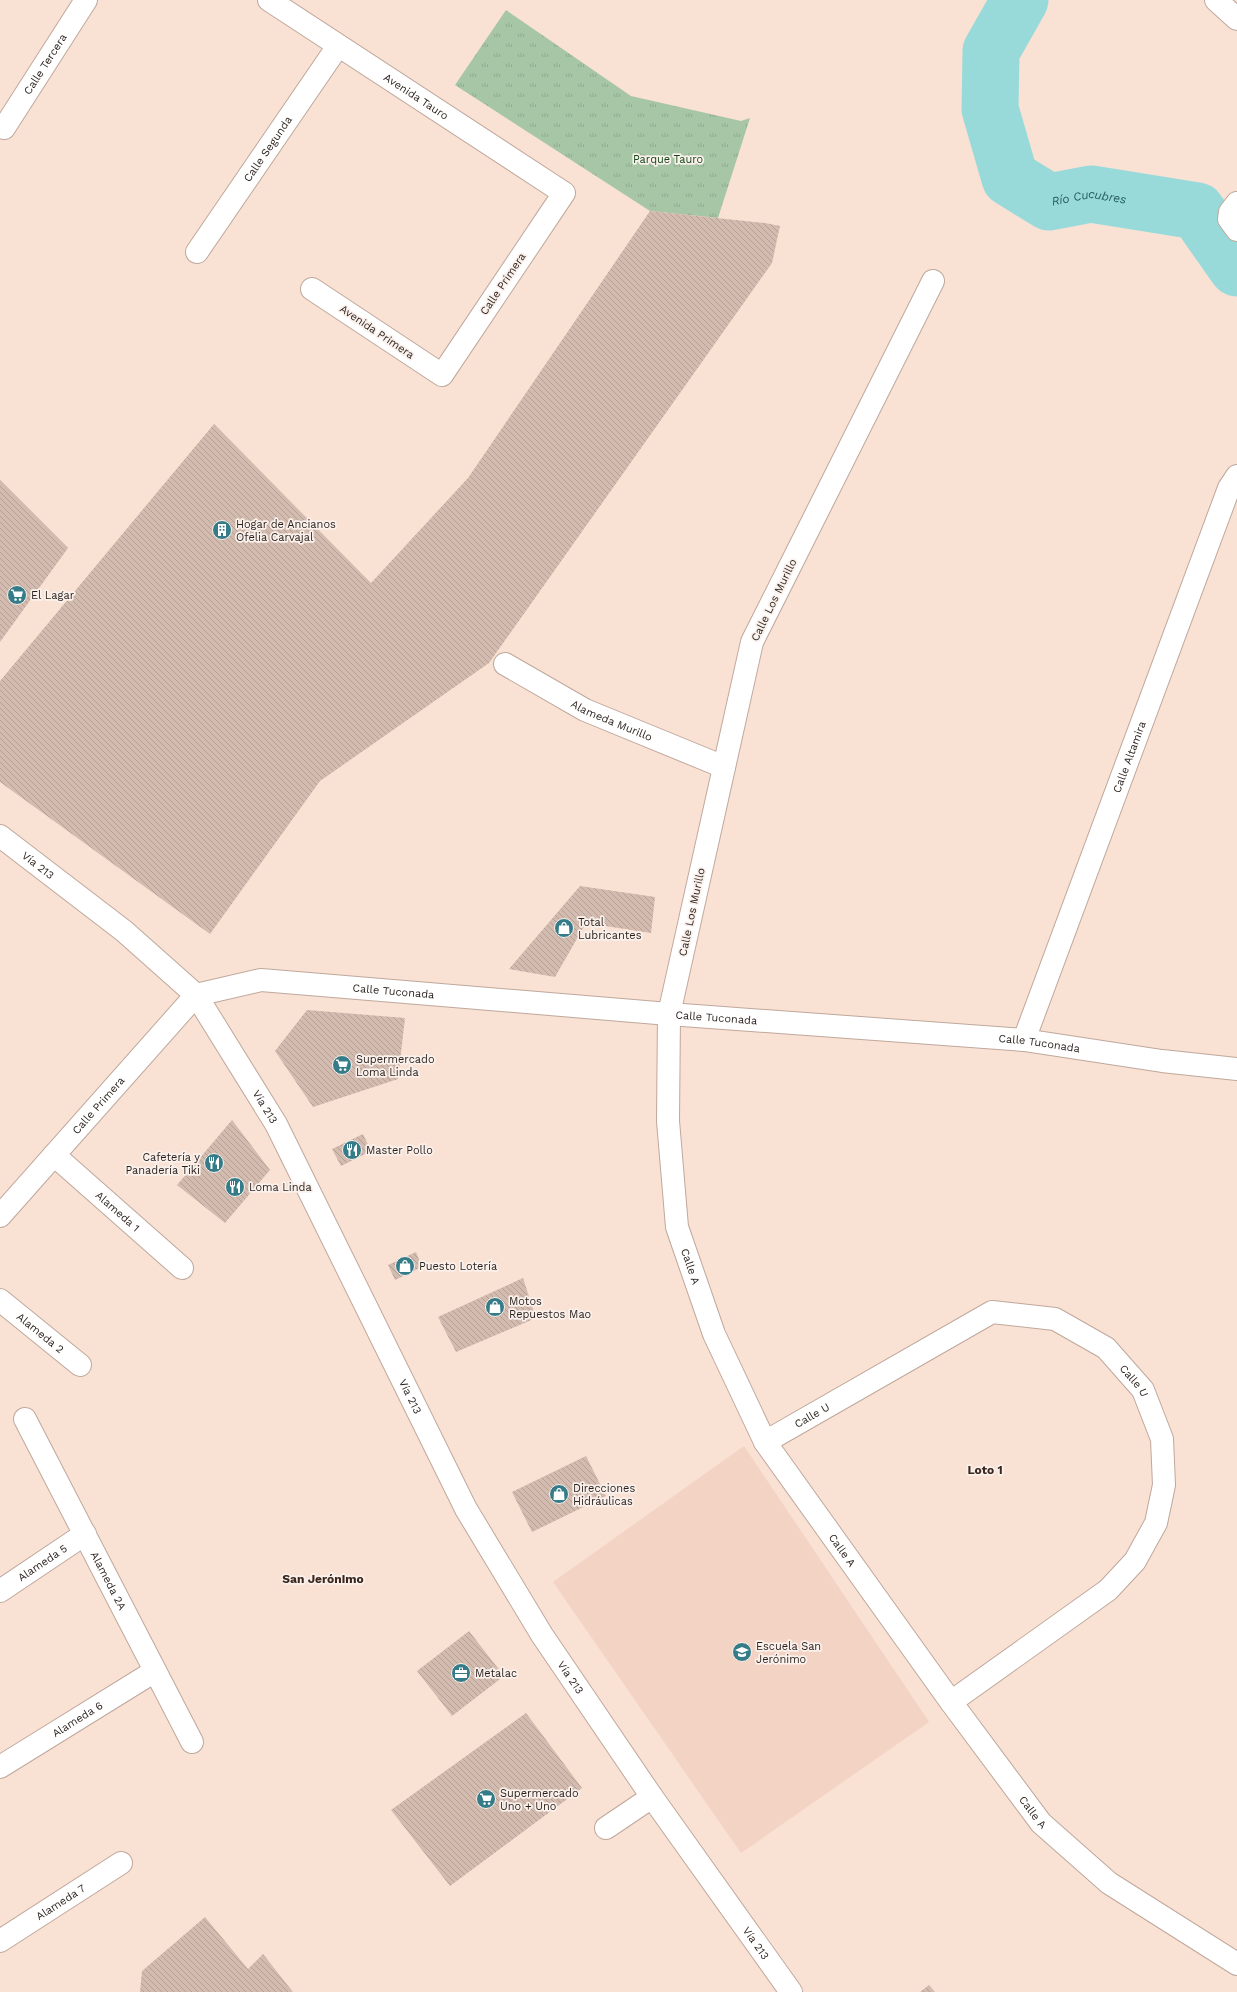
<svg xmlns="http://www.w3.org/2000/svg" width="1237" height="1992" font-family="'Work Sans',sans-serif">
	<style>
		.built { fill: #f3d3c3 }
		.park { fill: url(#park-tufts) }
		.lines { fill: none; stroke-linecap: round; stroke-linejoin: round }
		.river { stroke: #98dada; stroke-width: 57 }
		.building { fill: url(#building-back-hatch) }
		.minor-casing { stroke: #bfa89c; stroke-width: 24 }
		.major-casing { stroke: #bfa89c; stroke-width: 24 }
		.minor { stroke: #fff; stroke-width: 22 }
		.major { stroke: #fff; stroke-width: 22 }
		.labels { text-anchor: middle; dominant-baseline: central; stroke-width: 3.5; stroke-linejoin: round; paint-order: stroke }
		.street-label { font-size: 11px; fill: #281f1b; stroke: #fbf1ec }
		.park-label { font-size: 11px; fill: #124716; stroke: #fbf1ec }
		.poi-label { font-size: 11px; fill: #281f1b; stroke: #fbf1ec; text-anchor: start }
		.water-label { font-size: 12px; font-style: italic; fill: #265d5e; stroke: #fbf1ec }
		.neighbourhood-label { font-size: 12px; font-weight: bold; fill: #3a271e; stroke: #fbf1ec }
	</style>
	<defs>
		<pattern id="park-tufts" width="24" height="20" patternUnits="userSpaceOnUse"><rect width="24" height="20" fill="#a6c6a6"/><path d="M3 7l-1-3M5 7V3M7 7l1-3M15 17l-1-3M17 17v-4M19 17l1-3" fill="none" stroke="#8faa8e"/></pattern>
		<pattern id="building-back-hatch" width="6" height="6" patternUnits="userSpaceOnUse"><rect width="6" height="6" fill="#d3bbaf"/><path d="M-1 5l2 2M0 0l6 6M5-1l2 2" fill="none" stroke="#b5a096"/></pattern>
	</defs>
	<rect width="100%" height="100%" fill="#f9e1d4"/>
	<path class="built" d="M 744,1446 L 929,1722 L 741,1853 L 553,1582 Z"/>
	<path class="park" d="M 506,10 L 631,96 L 741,121 L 750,118 L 718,218 L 650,211 L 455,85 Z"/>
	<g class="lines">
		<path class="river" id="s1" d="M 1020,0 L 991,51 L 990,109 L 1010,178 L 1049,202 L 1091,194 L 1197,211 L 1237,268"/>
	</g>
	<path class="building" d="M 650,211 L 765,223 L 780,226 L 772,263 L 489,663 L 320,781 L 210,934 L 0,782 L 0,681 L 214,424 L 371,583 L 468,478 Z
		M 0,480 L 68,548 L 0,642 Z
		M 580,886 L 655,897 L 651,933 L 586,923 L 555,977 L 509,969 Z
		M 307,1010 L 405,1018 L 398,1079 L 313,1107 L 275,1051 Z
		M 232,1120 L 270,1170 L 225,1223 L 177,1185 Z
		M 363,1134 L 371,1151 L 341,1166 L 332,1149 Z
		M 416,1252 L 422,1267 L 395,1280 L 388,1265 Z
		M 523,1278 L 536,1318 L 456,1352 L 438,1317 Z
		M 586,1456 L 606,1496 L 532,1532 L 512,1492 Z
		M 469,1631 L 504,1676 L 452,1716 L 417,1671 Z
		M 526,1713 L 582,1788 L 450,1886 L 391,1810 Z
		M 205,1917 L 248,1969 L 263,1954 L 293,1992 L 140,1992 L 142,1971 Z
		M 929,1985 L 935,1992 L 920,1992 Z"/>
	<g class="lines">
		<g class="minor-casing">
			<g id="minor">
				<path id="s2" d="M 269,0 L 564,193 L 442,375 L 312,289"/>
				<path d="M 1216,0 L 1237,19"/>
				<path id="s3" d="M 4,128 L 86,0"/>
				<path d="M 1237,203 L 1230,212 L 1229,219 L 1237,230"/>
				<path id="s4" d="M 197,252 L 338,46"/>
				<path id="s5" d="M 933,281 L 752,642 L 669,1014 L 668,1121 L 677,1227 L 714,1334 L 765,1442 L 951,1702 L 1041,1823 L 1109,1883 L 1237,1964"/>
				<path id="s6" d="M 505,664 L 585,710 L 724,767"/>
				<path id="s7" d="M 1024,1040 L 1229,488 L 1237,476"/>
				<path id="s8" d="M 54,1155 L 182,1268"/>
				<path id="s9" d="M 0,1216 L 196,995 L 261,980 L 669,1014 L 1024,1040 L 1162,1061 L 1237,1069"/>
				<path id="s10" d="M 0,1300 L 80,1365"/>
				<path id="s11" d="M 25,1419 L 192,1742"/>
				<path id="s12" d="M 765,1442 L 992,1312 L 1055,1319 L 1106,1348 L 1143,1390 L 1162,1439 L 1164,1485 L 1156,1523 L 1135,1561 L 1108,1590 L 951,1702"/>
				<path id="s13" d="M 0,1591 L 85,1534"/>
				<path id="s14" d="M 0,1767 L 155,1671"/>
				<path d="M 606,1828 L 652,1797"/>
				<path id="s15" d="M 0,1941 L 121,1863"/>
			</g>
		</g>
		<g class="major-casing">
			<g id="major">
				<path id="s16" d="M 0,836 L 124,931 L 196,995 L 276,1124 L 466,1509 L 542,1635 L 652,1797 L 791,1992"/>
			</g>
		</g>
		<use href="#minor" class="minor"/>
		<use href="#major" class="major"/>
	</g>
	<defs>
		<g id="building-disc" transform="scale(1)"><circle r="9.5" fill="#357b88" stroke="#fbf1ec"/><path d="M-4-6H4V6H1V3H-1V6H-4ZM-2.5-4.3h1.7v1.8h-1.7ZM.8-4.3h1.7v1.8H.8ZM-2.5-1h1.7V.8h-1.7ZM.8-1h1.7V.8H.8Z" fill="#fff"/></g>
		<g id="supermarket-disc" transform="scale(1)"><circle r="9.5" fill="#357b88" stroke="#fbf1ec"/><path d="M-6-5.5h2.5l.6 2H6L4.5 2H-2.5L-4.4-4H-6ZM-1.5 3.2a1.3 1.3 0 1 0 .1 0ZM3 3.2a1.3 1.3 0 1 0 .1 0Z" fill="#fff"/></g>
		<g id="shop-disc" transform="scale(1)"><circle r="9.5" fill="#357b88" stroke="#fbf1ec"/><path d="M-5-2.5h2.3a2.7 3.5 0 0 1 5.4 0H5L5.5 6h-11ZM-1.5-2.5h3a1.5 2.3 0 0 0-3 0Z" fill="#fff"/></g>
		<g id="restaurant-disc" transform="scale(1)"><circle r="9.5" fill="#357b88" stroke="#fbf1ec"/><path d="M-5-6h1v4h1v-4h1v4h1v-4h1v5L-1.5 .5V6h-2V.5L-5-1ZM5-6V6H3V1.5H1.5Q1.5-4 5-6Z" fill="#fff"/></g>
		<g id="school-disc" transform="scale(1)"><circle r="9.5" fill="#357b88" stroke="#fbf1ec"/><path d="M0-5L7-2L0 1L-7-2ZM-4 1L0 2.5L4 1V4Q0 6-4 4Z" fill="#fff"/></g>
		<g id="office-disc" transform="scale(1)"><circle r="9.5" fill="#357b88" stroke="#fbf1ec"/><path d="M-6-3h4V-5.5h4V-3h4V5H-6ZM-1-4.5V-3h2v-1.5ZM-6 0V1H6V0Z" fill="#fff"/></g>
	</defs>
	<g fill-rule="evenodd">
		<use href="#building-disc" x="222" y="530"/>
		<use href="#supermarket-disc" x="17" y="595"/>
		<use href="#shop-disc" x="564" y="928"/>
		<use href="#supermarket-disc" x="342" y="1065"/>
		<use href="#restaurant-disc" x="352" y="1150"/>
		<use href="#restaurant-disc" x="214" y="1163"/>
		<use href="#restaurant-disc" x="235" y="1187"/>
		<use href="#shop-disc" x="405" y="1266"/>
		<use href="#shop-disc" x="495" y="1307"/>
		<use href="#shop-disc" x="559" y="1494"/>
		<use href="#school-disc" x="742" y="1652"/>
		<use href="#office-disc" x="461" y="1673"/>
		<use href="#supermarket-disc" x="486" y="1799"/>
	</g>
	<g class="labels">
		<g class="street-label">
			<text stroke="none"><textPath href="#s3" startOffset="76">Calle Tercera</textPath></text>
			<text stroke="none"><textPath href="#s2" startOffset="176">Avenida Tauro</textPath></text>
			<text stroke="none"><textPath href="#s4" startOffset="125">Calle Segunda</textPath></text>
			<text transform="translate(503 284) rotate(-56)">Calle Primera</text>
			<text transform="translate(377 332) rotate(34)">Avenida Primera</text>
			<text transform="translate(774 600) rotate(-64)">Calle Los Murillo</text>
			<text stroke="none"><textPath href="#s6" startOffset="121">Alameda Murillo</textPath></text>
			<text stroke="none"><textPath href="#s7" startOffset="302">Calle Altamira</textPath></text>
			<text stroke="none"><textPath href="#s16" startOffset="48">Vía 213</textPath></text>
			<text transform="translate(692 912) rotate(-78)">Calle Los Murillo</text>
			<text stroke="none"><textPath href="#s9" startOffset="495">Calle Tuconada</textPath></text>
			<text stroke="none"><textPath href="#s9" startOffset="819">Calle Tuconada</textPath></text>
			<text stroke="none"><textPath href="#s9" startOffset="1143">Calle Tuconada</textPath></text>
			<text stroke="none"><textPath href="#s9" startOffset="148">Calle Primera</textPath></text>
			<text stroke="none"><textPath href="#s16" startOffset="384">Vía 213</textPath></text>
			<text stroke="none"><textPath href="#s8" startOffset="85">Alameda 1</textPath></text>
			<text stroke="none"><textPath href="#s5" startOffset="1040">Calle A</textPath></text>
			<text stroke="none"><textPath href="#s10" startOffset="52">Alameda 2</textPath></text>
			<text stroke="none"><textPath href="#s12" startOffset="427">Calle U</textPath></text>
			<text stroke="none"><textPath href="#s16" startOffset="708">Vía 213</textPath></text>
			<text stroke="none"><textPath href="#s12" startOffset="54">Calle U</textPath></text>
			<text stroke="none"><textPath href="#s5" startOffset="1364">Calle A</textPath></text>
			<text stroke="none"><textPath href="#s13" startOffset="51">Alameda 5</textPath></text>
			<text stroke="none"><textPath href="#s11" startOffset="182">Alameda 2A</textPath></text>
			<text stroke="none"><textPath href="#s16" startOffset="1032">Vía 213</textPath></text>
			<text stroke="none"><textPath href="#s14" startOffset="91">Alameda 6</textPath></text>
			<text stroke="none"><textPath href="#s5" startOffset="1688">Calle A</textPath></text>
			<text stroke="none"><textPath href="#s15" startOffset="72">Alameda 7</textPath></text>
			<text stroke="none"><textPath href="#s16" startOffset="1356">Vía 213</textPath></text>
		</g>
		<g class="park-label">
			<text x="668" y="159">Parque Tauro</text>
		</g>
		<g class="poi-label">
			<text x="236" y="524">Hogar de Ancianos<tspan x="236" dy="13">Ofelia Carvajal</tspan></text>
			<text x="31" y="595">El Lagar</text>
			<text x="578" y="922">Total<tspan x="578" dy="13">Lubricantes</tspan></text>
			<text x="356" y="1059">Supermercado<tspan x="356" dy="13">Loma Linda</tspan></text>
			<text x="366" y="1150">Master Pollo</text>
			<text x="200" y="1157" text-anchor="end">Cafetería y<tspan x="200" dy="13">Panadería Tiki</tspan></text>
			<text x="249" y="1187">Loma Linda</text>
			<text x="419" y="1266">Puesto Lotería</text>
			<text x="509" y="1301">Motos<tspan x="509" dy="13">Repuestos Mao</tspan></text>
			<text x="573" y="1488">Direcciones<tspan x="573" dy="13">Hidráulicas</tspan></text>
			<text x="756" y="1646">Escuela San<tspan x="756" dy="13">Jerónimo</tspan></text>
			<text x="475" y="1673">Metalac</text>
			<text x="500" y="1793">Supermercado<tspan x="500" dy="13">Uno + Uno</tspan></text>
		</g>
		<g class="water-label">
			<text stroke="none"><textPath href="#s1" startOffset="275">Río Cucubres</textPath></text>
		</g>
		<g class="neighbourhood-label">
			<text x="985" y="1470">Loto 1</text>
			<text x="323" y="1579">San Jerónimo</text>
		</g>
	</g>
</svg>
